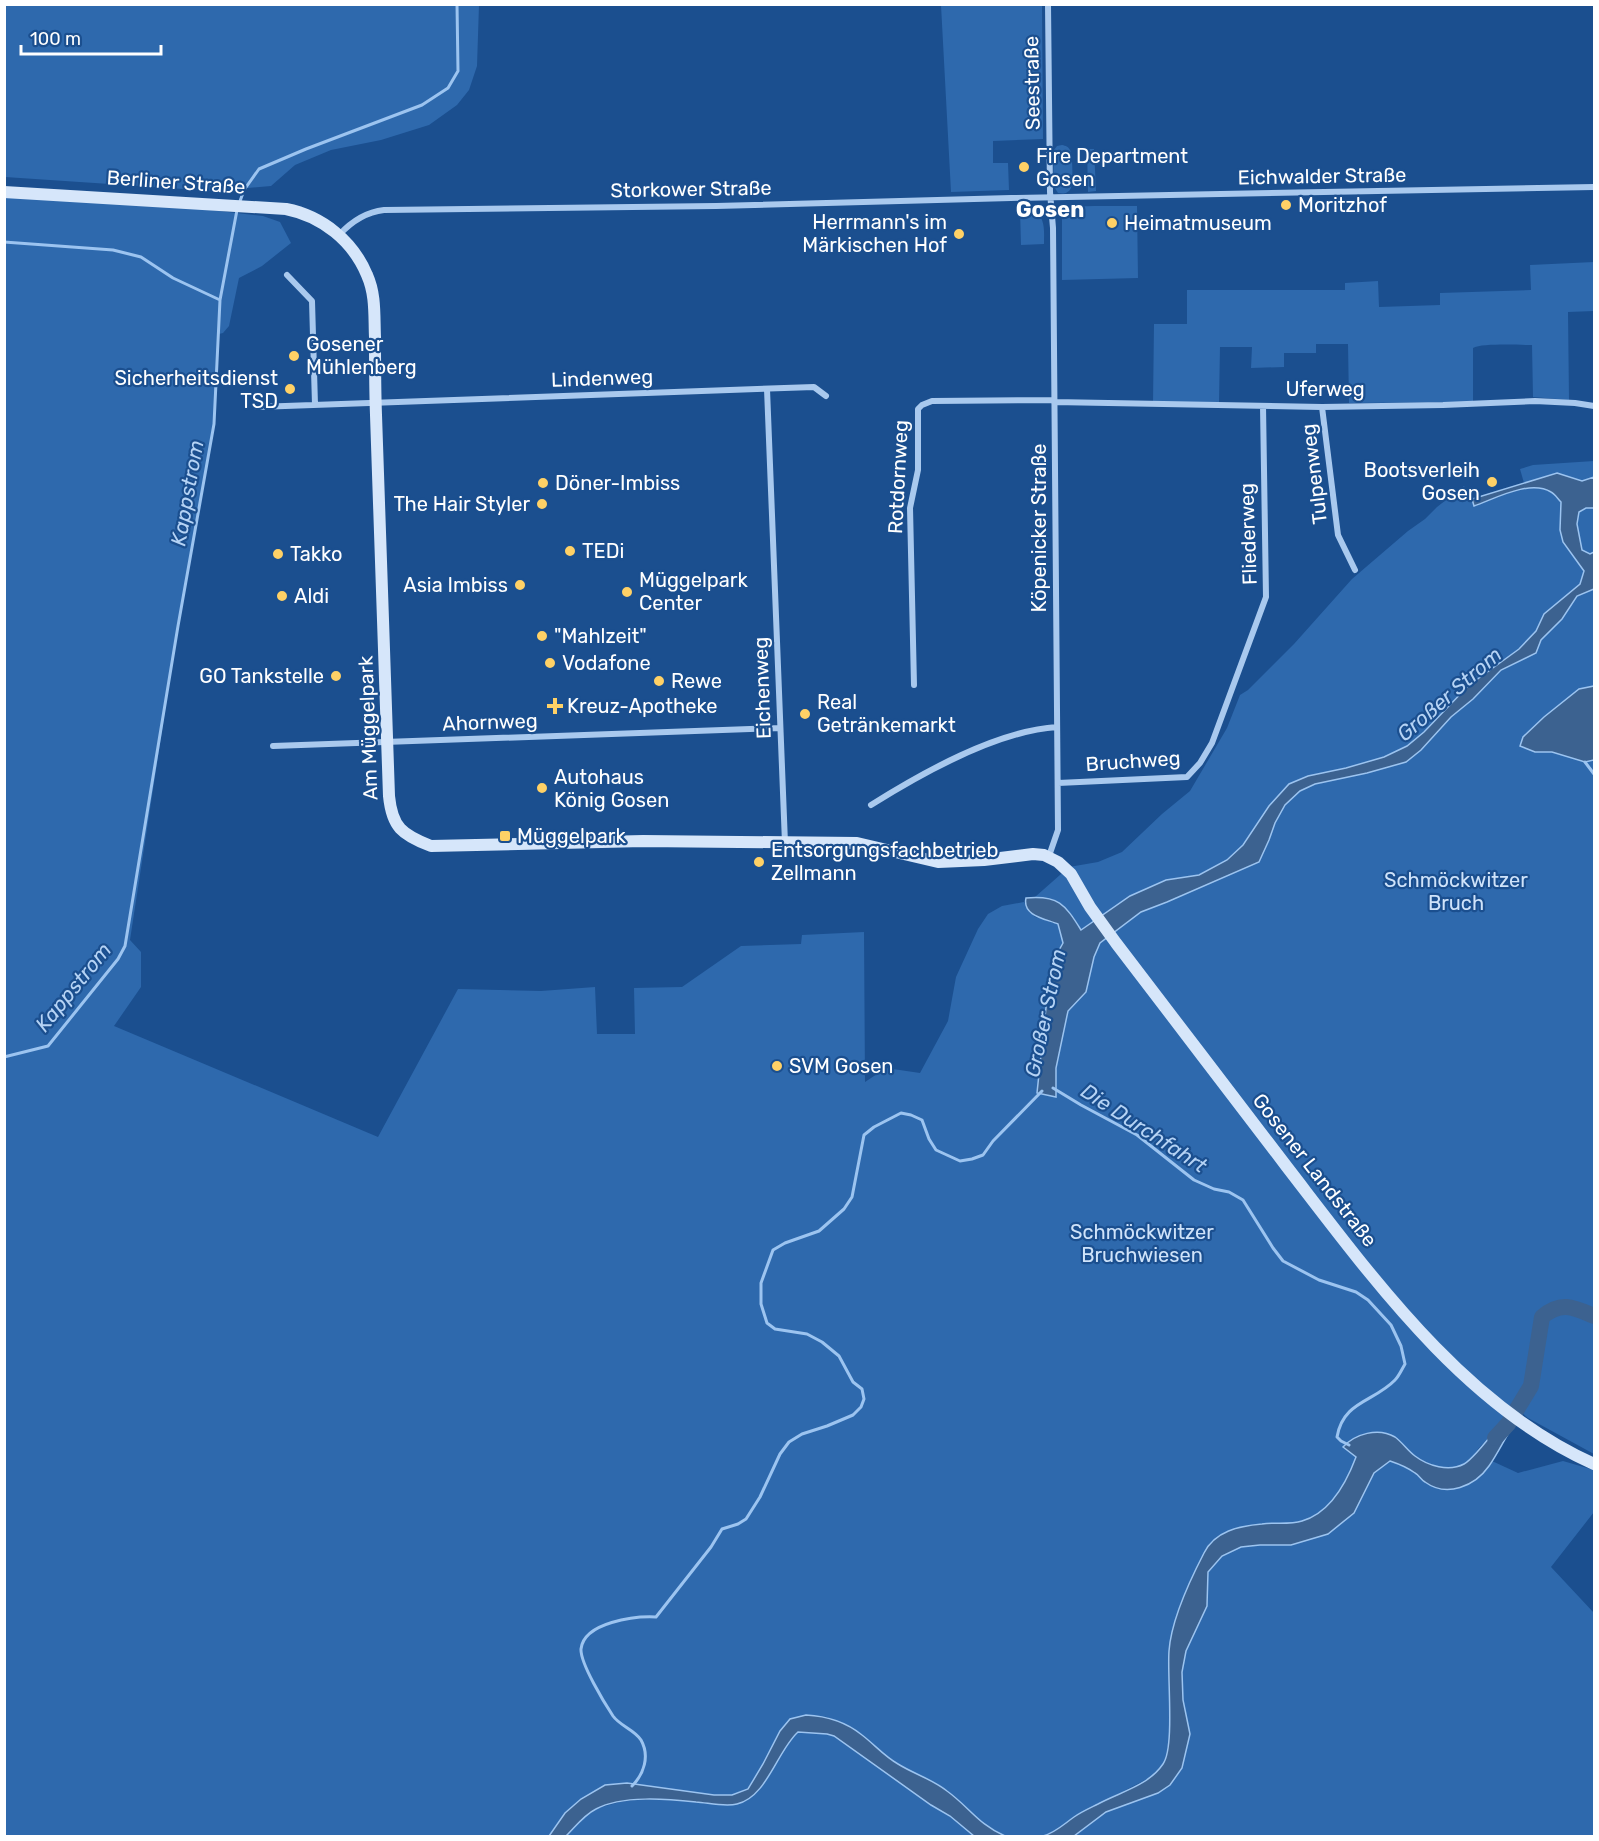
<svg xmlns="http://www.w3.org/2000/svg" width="1599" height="1841" font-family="Rubik,sans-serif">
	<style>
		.green { fill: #2e69ad }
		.water { fill: #3c6290; stroke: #9cc4f0; stroke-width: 1.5 }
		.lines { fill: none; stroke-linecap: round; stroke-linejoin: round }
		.stream { stroke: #9cc4f0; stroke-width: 3 }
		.river { stroke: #3c6290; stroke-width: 16 }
		.minor { stroke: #a9c9ee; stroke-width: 6 }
		.secondary { stroke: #d6e6fa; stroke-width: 12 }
		.poi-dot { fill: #ffd166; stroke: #1b4f8f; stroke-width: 2 }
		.labels { text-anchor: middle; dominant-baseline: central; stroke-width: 4.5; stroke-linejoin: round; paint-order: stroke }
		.street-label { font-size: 20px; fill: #fff; stroke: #1b4f8f }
		.poi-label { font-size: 20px; fill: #fff; stroke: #1b4f8f; text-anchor: start }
		.park-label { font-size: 20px; fill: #cfe3fa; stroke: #1b4f8f }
		.water-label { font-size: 21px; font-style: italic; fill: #b5d3f5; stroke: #1b4f8f }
		.quarter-label { font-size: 22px; font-weight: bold; fill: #fff; stroke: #1b4f8f }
	</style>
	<rect width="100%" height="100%" fill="#1b4f8f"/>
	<path class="green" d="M 4,5 L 479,5 L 477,66 L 469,90 L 457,105 L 429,125 L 381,140 L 331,150 L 295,165 L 271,186 L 214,191 L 5,177 Z
		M 941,5 L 1042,5 L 1043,139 L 993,141 L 993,163 L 1008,163 L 1009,190 L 951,192 Z
		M 1062,145 C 1066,146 1068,146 1070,150 C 1073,154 1073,184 1071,188 C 1068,194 1063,194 1058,193 L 1053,185 L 1054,150 L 1057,146 Z
		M 1087,149 L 1094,149 L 1096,191 L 1088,192 Z
		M 4,196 L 193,208 L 263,216 L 280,222 L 291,243 L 262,266 L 239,278 L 229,326 L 223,333 L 219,334 L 214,424 L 178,626 L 130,940 L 141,952 L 141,987 L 114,1026 L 378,1137 L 458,989 L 541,991 L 595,987 L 597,1034 L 635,1034 L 634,988 L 682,987 L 741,946 L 801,944 L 802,935 L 864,932 L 865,1082 L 886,1068 L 920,1073 L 948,1021 L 956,977 L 978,929 L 988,914 L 1002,906 L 1024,902 L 1035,917 L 1058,924 L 1063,943 L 1053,961 L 1049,979 L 1037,1093 L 1056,1097 L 1056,1068 L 1068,1011 L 1086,992 L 1094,957 L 1100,943 L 1141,912 L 1167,902 L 1269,840 L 1275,823 L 1285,805 L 1300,791 L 1314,784 L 1367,773 L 1406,762 L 1421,750 L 1451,717 L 1473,699 L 1501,670 L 1536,653 L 1541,640 L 1562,619 L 1577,596 L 1594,589 L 1594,686 L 1579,689 L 1544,717 L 1523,737 L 1535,752 L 1552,752 L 1585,761 L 1594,760 L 1594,1454 L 1528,1418 L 1511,1404 C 1502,1423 1492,1434 1478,1449 C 1475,1453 1471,1460 1466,1464 C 1453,1473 1430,1466 1418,1458 C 1398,1444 1398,1431 1370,1434 L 1356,1457 L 1350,1474 L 1337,1495 L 1319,1513 L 1305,1520 L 1291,1523 L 1262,1524 L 1229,1530 L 1188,1589 L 1173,1627 L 1169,1650 L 1169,1741 L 1164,1763 L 1149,1778 L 1075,1816 L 1050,1835 L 1043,1836 L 1005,1836 L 989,1830 L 948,1791 L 932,1781 L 900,1766 L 883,1755 L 861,1734 L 827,1717 L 806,1715 L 763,1764 L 748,1788 L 732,1795 L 714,1795 L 627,1783 L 565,1813 L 549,1836 L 5,1836 Z
		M 1094,206 L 1137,206 L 1138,278 L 1062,280 L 1062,207 Z
		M 1032,209 C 1046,217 1044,230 1044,244 L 1021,245 L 1020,210 Z
		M 1594,262 L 1594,311 L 1568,312 L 1569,400 L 1533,397 L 1532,345 C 1519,345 1482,343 1473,348 L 1473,402 L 1349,403 L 1348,344 L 1316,344 L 1316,353 L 1284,353 L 1284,367 L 1251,368 L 1252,347 L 1220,347 L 1219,403 L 1153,403 L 1154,324 L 1187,324 L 1187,290 L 1345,290 L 1345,283 L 1378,281 L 1379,307 L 1440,305 L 1440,293 L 1531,290 L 1530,265 Z
		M 1594,461 L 1594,477 L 1582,481 L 1556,473 L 1524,483 L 1520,469 L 1533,465 Z
		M 1464,486 L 1472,499 L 1474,506 C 1494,499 1530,479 1551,492 C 1555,494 1558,499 1561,502 L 1560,530 L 1563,542 L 1584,570 L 1580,584 L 1544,614 L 1536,631 L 1519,649 L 1468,686 L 1424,732 L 1407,746 L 1384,757 L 1346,768 L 1308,776 L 1289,784 L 1269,806 L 1243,845 L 1227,860 L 1199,875 L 1166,880 L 1130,896 L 1081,930 C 1072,911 1058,896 1035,897 L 1069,867 L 1098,862 L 1122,852 L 1162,814 L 1190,791 L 1227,728 L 1240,695 L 1248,690 L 1294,644 L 1352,579 L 1408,531 L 1425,519 L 1437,507 Z
		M 1586,508 L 1594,508 L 1594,552 L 1590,554 L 1582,550 L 1577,524 L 1578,512 Z
		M 1390,1461 L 1408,1468 L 1426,1483 L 1468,1485 L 1480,1476 L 1492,1461 L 1518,1473 L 1563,1461 L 1594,1470 L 1594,1512 L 1551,1567 L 1594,1613 L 1594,1836 L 1074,1836 L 1106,1812 L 1158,1793 L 1183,1700 L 1182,1672 L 1186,1651 L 1207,1606 L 1208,1572 L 1222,1556 L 1241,1547 L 1260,1545 L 1291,1545 L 1366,1490 L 1374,1473 Z
		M 798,1732 L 827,1734 L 834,1736 L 931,1805 L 950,1816 L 974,1836 L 566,1836 L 583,1818 L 598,1808 L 620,1802 L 634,1800 L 680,1800 L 737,1804 L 761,1787 L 788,1741 Z"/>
	<path class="water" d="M 1557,473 L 1582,481 L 1594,477 L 1594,508 L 1586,508 L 1579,512 L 1577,524 L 1582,550 L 1590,554 L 1594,552 L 1594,589 L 1577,596 L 1562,619 L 1541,640 L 1536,653 L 1501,670 L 1473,699 L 1451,717 L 1421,750 L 1406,762 L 1367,773 L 1315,784 L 1300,791 L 1285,805 L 1275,823 L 1269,840 L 1259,862 L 1167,902 L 1141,912 L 1100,943 L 1094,957 L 1086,992 L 1068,1011 L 1056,1068 L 1056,1097 L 1037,1093 L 1049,979 L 1053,961 L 1063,943 L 1058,924 C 1046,919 1022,916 1026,898 C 1058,895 1065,904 1081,930 L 1130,896 L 1166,880 L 1199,875 L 1227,860 L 1243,845 L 1269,806 L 1289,784 L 1308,776 L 1346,768 L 1384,757 L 1407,746 L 1424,732 L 1468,686 L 1519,649 L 1536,631 L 1544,614 L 1580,584 L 1584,571 L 1563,542 L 1560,530 L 1561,502 C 1558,499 1555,494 1551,492 C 1530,479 1494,499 1474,506 L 1472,499 Z
		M 1594,686 L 1594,760 L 1585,762 L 1552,752 L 1535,752 L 1520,746 L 1523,737 L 1544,717 L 1579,689 Z
		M 1504,1419 L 1513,1426 C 1505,1438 1498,1453 1489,1466 C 1475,1486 1447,1498 1425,1482 C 1421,1480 1419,1475 1415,1473 C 1407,1467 1399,1464 1390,1461 L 1374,1473 L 1354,1513 L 1328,1534 L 1291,1545 L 1260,1545 L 1241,1547 L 1222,1556 L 1208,1572 L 1207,1606 L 1186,1651 L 1182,1672 L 1183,1700 L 1190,1734 L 1182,1768 L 1170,1785 L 1158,1793 L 1106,1812 L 1074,1836 L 1043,1836 C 1055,1833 1064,1824 1074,1817 C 1081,1812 1090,1808 1098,1804 C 1120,1792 1148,1786 1163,1764 C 1175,1747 1167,1676 1169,1651 C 1171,1622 1190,1580 1204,1553 C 1215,1531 1239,1526 1262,1524 C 1275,1522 1289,1525 1302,1521 C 1330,1513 1347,1481 1356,1457 L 1343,1447 C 1355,1434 1378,1427 1395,1437 C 1402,1442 1408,1451 1415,1456 C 1428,1466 1449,1472 1464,1464 C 1474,1459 1496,1429 1504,1419 Z
		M 806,1715 C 826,1716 846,1722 862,1735 C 875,1745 884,1756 898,1764 C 914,1774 932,1779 947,1791 C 969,1807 979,1825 1005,1836 L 974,1836 L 950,1816 L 931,1805 L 834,1736 L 827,1734 L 798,1732 C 777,1751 767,1797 737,1804 C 725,1807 709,1803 696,1802 C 668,1799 622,1795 596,1809 C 584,1815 575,1827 566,1836 L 549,1836 L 565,1813 L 581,1799 L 605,1785 L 627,1783 L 714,1795 L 732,1795 L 748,1789 L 763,1764 L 780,1731 L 790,1719 Z"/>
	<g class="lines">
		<path class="stream" d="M 239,204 L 244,190 L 259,169 L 306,149 L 422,105 L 448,88 L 458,71 L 457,4
			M 4,242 L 113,250 L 141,257 L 173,278 L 220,300
			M 1585,762 L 1594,774
			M 4,1057 L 48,1046 L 118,959 L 125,946 L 178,626 L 214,424 L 220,300 L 237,210
			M 1053,1088 L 1081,1105 L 1137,1135 L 1194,1180 L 1214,1189 L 1229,1192 L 1243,1200 L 1273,1248 L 1283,1261 L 1319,1280 L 1356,1292 L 1368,1300 L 1391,1325 L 1401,1346 L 1405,1364 C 1402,1369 1399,1376 1395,1380 C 1374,1402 1343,1401 1337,1437 L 1341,1441 L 1349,1445
			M 632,1786 C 644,1774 650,1756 641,1740 C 635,1730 620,1726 613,1716 C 605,1704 580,1663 581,1649 C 584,1622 635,1616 656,1617 L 711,1547 L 722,1529 L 738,1524 L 746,1519 L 760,1497 L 780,1454 L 789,1442 L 802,1434 L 827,1426 L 853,1415 L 861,1407 L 864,1399 L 862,1389 L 853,1382 L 839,1356 L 822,1342 L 807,1334 L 775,1329 L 767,1323 L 761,1304 L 761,1283 L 773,1250 L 785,1243 L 819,1231 L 844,1209 L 852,1197 L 864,1135 L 874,1127 L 901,1113 L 911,1115 L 922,1120 L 929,1139 L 936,1150 L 960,1161 L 972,1159 L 983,1155 L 993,1141 L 1042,1091"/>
		<path class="river" d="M 1495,1438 L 1508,1424 L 1531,1386 L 1542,1317 C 1561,1301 1573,1307 1594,1316"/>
		<path class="minor" d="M 1048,4 L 1050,192 L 1053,228 L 1058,830 L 1049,856
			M 339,235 C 351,222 366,212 384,210 L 716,206 L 1011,198 L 1594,187
			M 287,275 L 312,301 L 315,405
			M 767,389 L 785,843
			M 1054,402 L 1322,407 L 1443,405 L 1535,401 L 1575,403 L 1594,406
			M 257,407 L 814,387 L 826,396
			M 1322,407 L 1338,535 L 1355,570
			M 914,685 L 910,508 L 918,470 L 918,409 L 922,405 L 932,401 L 1054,400
			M 273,746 L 780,728
			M 1058,783 L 1187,777 L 1200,763 L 1212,743 L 1266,597 L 1263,406
			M 871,805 C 922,773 996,731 1057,727"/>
		<path class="secondary" d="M 4,192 L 286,209 C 322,216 353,241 367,275 C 376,295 374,316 375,337 C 375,363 375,389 376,415 C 380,542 384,669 389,796 C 392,827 402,835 431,846 L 643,841 L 857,843 L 938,862 L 984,860 L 1033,854 L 1044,855 L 1058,862 L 1071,874 L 1090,907 L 1116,943 C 1173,1018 1230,1092 1287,1167 C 1372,1277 1464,1406 1594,1464"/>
	</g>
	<g class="poi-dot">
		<circle cx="1024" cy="167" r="6"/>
		<circle cx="1286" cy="205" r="6"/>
		<circle cx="1112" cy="223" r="6"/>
		<circle cx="959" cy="234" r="6"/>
		<circle cx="294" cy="356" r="6"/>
		<circle cx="290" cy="389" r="6"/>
		<circle cx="1492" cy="482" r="6"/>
		<circle cx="543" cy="483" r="6"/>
		<circle cx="542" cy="504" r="6"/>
		<circle cx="570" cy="551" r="6"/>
		<circle cx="278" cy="554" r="6"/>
		<circle cx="520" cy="585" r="6"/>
		<circle cx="627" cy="592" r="6"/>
		<circle cx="282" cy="596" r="6"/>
		<circle cx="542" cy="636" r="6"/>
		<circle cx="550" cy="663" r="6"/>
		<circle cx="336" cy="676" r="6"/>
		<circle cx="659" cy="681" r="6"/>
		<path d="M552 697h6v6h6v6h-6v6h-6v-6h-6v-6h6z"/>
		<circle cx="805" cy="714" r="6"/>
		<circle cx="542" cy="788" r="6"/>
		<rect x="499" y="830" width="12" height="12" rx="3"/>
		<circle cx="759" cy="862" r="6"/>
		<circle cx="777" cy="1066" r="6"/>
	</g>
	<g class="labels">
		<g class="street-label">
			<text transform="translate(1032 83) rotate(-91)">Seestraße</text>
			<text transform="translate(1322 176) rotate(-1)">Eichwalder Straße</text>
			<text transform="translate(176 182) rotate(4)">Berliner Straße</text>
			<text transform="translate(691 189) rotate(-1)">Storkower Straße</text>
			<text transform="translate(602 378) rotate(-2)">Lindenweg</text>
			<text x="1325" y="389">Uferweg</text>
			<text transform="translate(1314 474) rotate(-97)">Tulpenweg</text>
			<text transform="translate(898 477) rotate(-87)">Rotdornweg</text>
			<text transform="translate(1039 528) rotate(-90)">Köpenicker Straße</text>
			<text transform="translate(1248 534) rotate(-92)">Fliederweg</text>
			<text transform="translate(762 688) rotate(-92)">Eichenweg</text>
			<text transform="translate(490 722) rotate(-2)">Ahornweg</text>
			<text transform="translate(368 728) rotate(-92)">Am Müggelpark</text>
			<text transform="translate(1133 761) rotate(-4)">Bruchweg</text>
			<text transform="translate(1315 1170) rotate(52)">Gosener Landstraße</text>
		</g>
		<g class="poi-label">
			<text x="1036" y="156">Fire Department<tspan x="1036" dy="23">Gosen</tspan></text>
			<text x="1298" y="205">Moritzhof</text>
			<text x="947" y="222" text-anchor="end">Herrmann's im<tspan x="947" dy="23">Märkischen Hof</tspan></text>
			<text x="1124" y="223">Heimatmuseum</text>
			<text x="306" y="344">Gosener<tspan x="306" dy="23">Mühlenberg</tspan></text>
			<text x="278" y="378" text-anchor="end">Sicherheitsdienst<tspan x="278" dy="23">TSD</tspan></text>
			<text x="1480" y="470" text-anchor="end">Bootsverleih<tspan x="1480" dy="23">Gosen</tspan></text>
			<text x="555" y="483">Döner-Imbiss</text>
			<text x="530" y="504" text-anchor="end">The Hair Styler</text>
			<text x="582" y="551">TEDi</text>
			<text x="290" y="554">Takko</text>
			<text x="639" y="580">Müggelpark<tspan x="639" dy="23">Center</tspan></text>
			<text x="508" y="585" text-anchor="end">Asia Imbiss</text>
			<text x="294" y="596">Aldi</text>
			<text x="554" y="636">"Mahlzeit"</text>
			<text x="562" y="663">Vodafone</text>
			<text x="324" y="676" text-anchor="end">GO Tankstelle</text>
			<text x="671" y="681">Rewe</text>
			<text x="817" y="702">Real<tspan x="817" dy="23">Getränkemarkt</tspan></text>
			<text x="567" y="706">Kreuz-Apotheke</text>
			<text x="554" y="777">Autohaus<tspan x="554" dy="23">König Gosen</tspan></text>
			<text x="517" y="836">Müggelpark</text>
			<text x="771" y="850">Entsorgungsfachbetrieb<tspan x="771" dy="23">Zellmann</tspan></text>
			<text x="789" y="1066">SVM Gosen</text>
		</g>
		<g class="park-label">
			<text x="1456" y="880">Schmöckwitzer<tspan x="1456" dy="23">Bruch</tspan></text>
			<text x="1142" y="1232">Schmöckwitzer<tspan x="1142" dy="23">Bruchwiesen</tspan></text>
		</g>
		<g class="water-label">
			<text transform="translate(187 493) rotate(-80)">Kappstrom</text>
			<text transform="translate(1449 694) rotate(-41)">Großer Strom</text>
			<text transform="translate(73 987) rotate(-51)">Kappstrom</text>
			<text transform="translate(1045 1013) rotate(-78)">Großer Strom</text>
			<text transform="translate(1144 1128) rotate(33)">Die Durchfahrt</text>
		</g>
		<g class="quarter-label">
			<text x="1050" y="209">Gosen</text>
		</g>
	</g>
	<rect width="1599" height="1841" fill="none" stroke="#ffffff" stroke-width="12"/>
	<path d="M21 45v9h140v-9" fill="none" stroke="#ffffff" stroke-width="3"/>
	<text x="30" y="45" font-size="18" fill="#ffffff" stroke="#1b4f8f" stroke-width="4.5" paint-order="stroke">100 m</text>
</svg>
